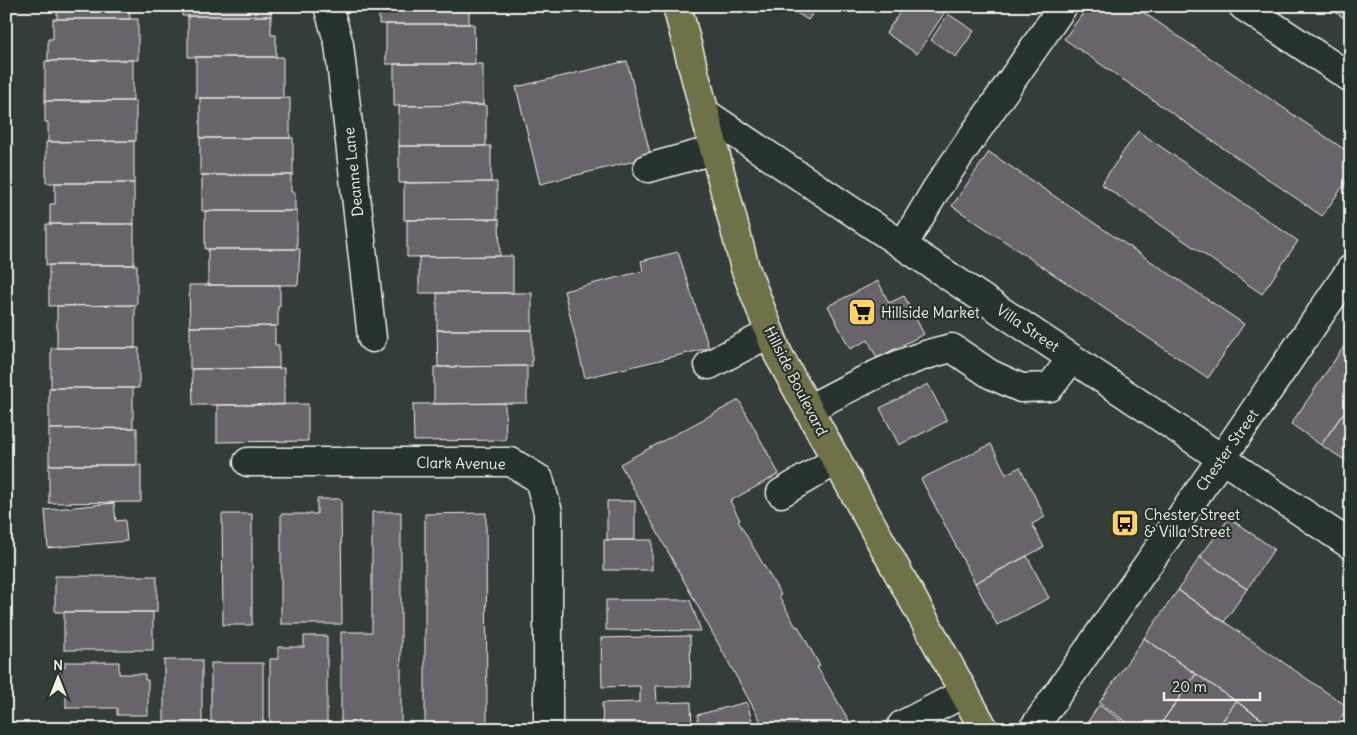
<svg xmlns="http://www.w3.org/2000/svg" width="1357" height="735" font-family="Delius,sans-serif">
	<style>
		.building { fill: #69636c; stroke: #f4f1e8 }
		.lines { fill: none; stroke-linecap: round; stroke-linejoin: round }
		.minor-casing { stroke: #f4f1e8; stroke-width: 31 }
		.major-casing { stroke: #f4f1e8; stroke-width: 31 }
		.minor { stroke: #26332d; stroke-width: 28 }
		.major { stroke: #6f704a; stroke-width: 28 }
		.labels { text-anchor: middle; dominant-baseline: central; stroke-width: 4.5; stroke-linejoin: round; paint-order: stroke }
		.street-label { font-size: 15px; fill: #f4f1e8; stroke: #26332d }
		.poi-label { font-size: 15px; fill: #f4f1e8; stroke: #26332d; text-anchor: start }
	</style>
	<rect width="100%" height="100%" fill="#333d3a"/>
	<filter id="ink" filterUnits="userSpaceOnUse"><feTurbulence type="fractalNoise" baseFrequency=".02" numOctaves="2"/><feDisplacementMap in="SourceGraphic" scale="10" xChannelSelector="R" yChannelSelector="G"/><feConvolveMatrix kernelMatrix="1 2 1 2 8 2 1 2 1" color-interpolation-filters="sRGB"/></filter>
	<g filter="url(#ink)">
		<path class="building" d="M 57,6 L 129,6 L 130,19 L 57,19 Z
			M 182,6 L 271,6 L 271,16 L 182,16 Z
			M 379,6 L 469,6 L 469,24 L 379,24 Z
			M 795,6 L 818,6 L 808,20 L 795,12 L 798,8 Z
			M 904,6 L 949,6 L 917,54 L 886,33 Z
			M 1088,6 L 1134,6 L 1351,154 L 1351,175 L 1322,216 L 1064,39 Z
			M 1333,6 L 1351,6 L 1351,23 L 1331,9 Z
			M 948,14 L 974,31 L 956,57 L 931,40 Z
			M 188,16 L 271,16 L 271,35 L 276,35 L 276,57 L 188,57 Z
			M 53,19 L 138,19 L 138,60 L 48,61 L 48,39 L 53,39 Z
			M 386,24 L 474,24 L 475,64 L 386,64 Z
			M 196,57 L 283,57 L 283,98 L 196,98 Z
			M 133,60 L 133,101 L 45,101 L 45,61 Z
			M 627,61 L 651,157 L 540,184 L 516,87 Z
			M 394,64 L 483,64 L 483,105 L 394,106 Z
			M 200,98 L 290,98 L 290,138 L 200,138 Z
			M 45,101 L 136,101 L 136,141 L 48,142 L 48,122 L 45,122 Z
			M 486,105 L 486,146 L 399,146 L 399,106 Z
			M 1138,131 L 1298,241 L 1262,294 L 1101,184 Z
			M 200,138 L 293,138 L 293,175 L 200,175 Z
			M 134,141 L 134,183 L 46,183 L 46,142 Z
			M 399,146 L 491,146 L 491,182 L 399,183 Z
			M 989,152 L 1244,324 L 1208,378 L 952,206 Z
			M 202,175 L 291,175 L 291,192 L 295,192 L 295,211 L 202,211 Z
			M 497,182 L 497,219 L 404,220 L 404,183 Z
			M 55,183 L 134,183 L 134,224 L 50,224 L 50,204 L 55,204 Z
			M 205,211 L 297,211 L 297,249 L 205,249 Z
			M 499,219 L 500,256 L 407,257 L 407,220 Z
			M 46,224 L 134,224 L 134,265 L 46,265 Z
			M 208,249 L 300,249 L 298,285 L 208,285 Z
			M 678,252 L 709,348 L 585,378 L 564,291 L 643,271 L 641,261 Z
			M 513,256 L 513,293 L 419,293 L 419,257 Z
			M 49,265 L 137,265 L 137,305 L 49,306 Z
			M 878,281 L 889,303 L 904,296 L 924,334 L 877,358 L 868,340 L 850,349 L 828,306 Z
			M 189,285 L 280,285 L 280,306 L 278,306 L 278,326 L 190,327 Z
			M 437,293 L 532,293 L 532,330 L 437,330 Z
			M 135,305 L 135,348 L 57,348 L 57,306 Z
			M 275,326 L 275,345 L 279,345 L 279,368 L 190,369 L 190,327 Z
			M 437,330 L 532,330 L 532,366 L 438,367 Z
			M 1351,336 L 1351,402 L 1321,445 L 1291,424 Z
			M 51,348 L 139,348 L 139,388 L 51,388 Z
			M 527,366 L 527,403 L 434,404 L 434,367 Z
			M 284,368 L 284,405 L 193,405 L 192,369 Z
			M 928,384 L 947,421 L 899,445 L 880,408 Z
			M 49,388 L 133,388 L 133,428 L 49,429 Z
			M 739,400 L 779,474 L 730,501 L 740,520 L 738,521 L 781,595 L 779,596 L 796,627 L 798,626 L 820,666 L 817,667 L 854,729 L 765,729 L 620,464 Z
			M 1351,402 L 1351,464 L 1321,445 Z
			M 505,403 L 506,440 L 414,441 L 413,404 Z
			M 308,404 L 308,441 L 217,442 L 217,405 Z
			M 137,428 L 137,465 L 49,465 L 49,429 Z
			M 991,444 L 1006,474 L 1020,467 L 1045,517 L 1032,524 L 1044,547 L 975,583 L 921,479 Z
			M 49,465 L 141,465 L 141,502 L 49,503 Z
			M 317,499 L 341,499 L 342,624 L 281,624 L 281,514 L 317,514 Z
			M 607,501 L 635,501 L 635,540 L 607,540 Z
			M 114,503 L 116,521 L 125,520 L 127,541 L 48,548 L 45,510 Z
			M 372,512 L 401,512 L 401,729 L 341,729 L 341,632 L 372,632 Z
			M 486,513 L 487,729 L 425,729 L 425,514 Z
			M 222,514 L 252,514 L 252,625 L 223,625 Z
			M 1229,518 L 1274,549 L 1247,589 L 1200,557 Z
			M 604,540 L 652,540 L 652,570 L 604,570 Z
			M 1027,556 L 1049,598 L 997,625 L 975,583 Z
			M 1200,557 L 1247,589 L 1224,622 L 1178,590 Z
			M 55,576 L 157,576 L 157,612 L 55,612 Z
			M 1178,590 L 1348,707 L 1333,729 L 1276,729 L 1144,638 Z
			M 606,600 L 690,600 L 701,631 L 606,630 Z
			M 64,612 L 153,612 L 153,650 L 64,650 Z
			M 304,636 L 327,636 L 327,729 L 270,729 L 270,659 L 278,659 L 278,647 L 304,647 Z
			M 690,636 L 691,686 L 656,686 L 657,703 L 691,702 L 692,729 L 603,729 L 602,703 L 640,702 L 640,686 L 602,687 L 601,638 Z
			M 1144,638 L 1196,674 L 1157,729 L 1137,729 L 1099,703 Z
			M 164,660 L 202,660 L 202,729 L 164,729 Z
			M 65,662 L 119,662 L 119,674 L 145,674 L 145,680 L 148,680 L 148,715 L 117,715 L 117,708 L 66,708 L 66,691 L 61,691 L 61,682 L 59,682 L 59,667 L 65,667 Z
			M 211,663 L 263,663 L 263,728 L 211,729 Z
			M 1196,674 L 1236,701 L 1217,729 L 1157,729 Z
			M 1236,701 L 1276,729 L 1217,729 Z
			M 747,702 L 754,729 L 700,729 L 697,715 Z
			M 1099,705 L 1133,729 L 1083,729 Z"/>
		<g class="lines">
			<g class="minor-casing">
				<path id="minor" d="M 328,6 L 339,44 L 372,338
					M 1243,6 L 1351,78
					M 705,113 L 1351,545
					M 648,168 L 714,150
					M 903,245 L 937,188 L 1063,6
					M 709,365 L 770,333
					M 809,409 C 854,385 901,359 952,348 L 990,374 L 1021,388 L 1050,387 L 1072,358
					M 248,462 L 511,462 L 539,479 L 548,512 L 548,729
					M 781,493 L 837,460
					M 902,725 L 964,693
					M 1033,729 L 1222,458 L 1351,269"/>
			</g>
			<g class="major-casing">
				<path id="major" d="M 677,6 L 745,268 L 778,354 L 984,729"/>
			</g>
			<use href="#minor" class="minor"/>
			<use href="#major" class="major"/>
		</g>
	</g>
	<defs>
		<g id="supermarket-square" transform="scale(1.4375)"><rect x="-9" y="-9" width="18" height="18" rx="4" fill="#ffd166" stroke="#26332d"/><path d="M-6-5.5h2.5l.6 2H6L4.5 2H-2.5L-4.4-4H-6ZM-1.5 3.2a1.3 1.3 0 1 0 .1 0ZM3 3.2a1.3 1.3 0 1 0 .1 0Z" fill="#111"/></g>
		<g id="bus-square" transform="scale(1.4375)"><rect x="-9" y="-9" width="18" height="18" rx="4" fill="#ffd166" stroke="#26332d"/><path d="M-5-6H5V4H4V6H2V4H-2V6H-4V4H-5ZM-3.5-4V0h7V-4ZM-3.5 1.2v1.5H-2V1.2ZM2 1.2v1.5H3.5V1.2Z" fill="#111"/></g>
	</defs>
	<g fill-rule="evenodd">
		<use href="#supermarket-square" x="862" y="312"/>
		<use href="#bus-square" x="1125" y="523"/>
	</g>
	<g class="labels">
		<g class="street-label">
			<text transform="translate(353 172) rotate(-96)">Deanne Lane</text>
			<text transform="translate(1028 328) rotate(34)">Villa Street</text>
			<text transform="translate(796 381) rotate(63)">Hillside Boulevard</text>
			<text transform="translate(1227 450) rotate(-55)">Chester Street</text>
			<text transform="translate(461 463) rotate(1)">Clark Avenue</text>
		</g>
		<g class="poi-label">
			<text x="881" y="312">Hillside Market</text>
			<text x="1144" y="514">Chester Street<tspan x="1144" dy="17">&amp; Villa Street</tspan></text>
		</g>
	</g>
	<rect width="1357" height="735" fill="none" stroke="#26332d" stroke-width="25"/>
	<rect x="12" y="12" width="1332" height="710" fill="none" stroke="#f4f1e8" stroke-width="2" filter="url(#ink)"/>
	<g transform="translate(58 678)" stroke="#26332d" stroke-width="4" paint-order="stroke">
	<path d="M0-4L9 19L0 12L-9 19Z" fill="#f4f1e8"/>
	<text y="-8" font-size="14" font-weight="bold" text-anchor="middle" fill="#f4f1e8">N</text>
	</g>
	<path d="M1164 692v8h96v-8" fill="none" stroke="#f4f1e8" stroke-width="2.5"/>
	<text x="1172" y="692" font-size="15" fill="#f4f1e8" stroke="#26332d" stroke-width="4" paint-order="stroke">20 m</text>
</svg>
